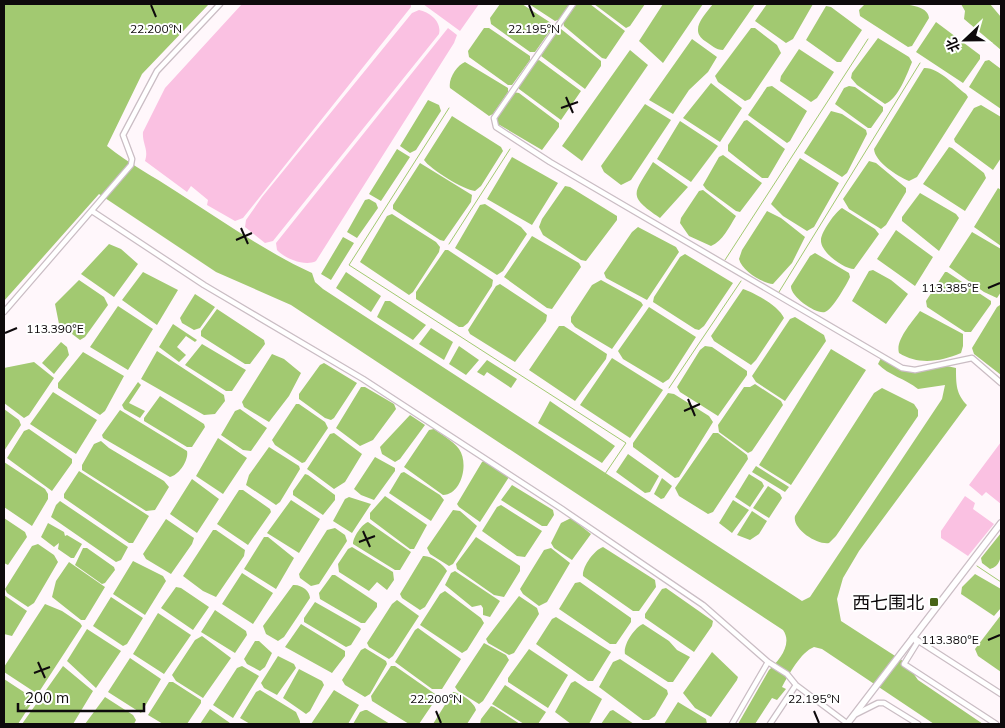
<svg xmlns="http://www.w3.org/2000/svg" width="1005" height="728" font-family="Mulish,'Noto Sans SC',sans-serif">
	<style>
		.green { fill: #fac1e2 }
		.water { fill: #a2c971 }
		.lines { fill: none; stroke-linecap: round; stroke-linejoin: round }
		.stream { stroke: #a2c971; stroke-width: 1 }
		.minor-casing { stroke: #cabdc4; stroke-width: 7 }
		.tertiary-casing { stroke: #cabdc4; stroke-width: 8 }
		.minor { stroke: #fff; stroke-width: 4.5 }
		.tertiary { stroke: #fff; stroke-width: 5.5 }
		.ticks { fill: none; stroke: #0e0a0c; stroke-width: 2 }
		.poi-dot { fill: #486518; stroke: #fff; stroke-width: 2 }
		.labels { text-anchor: middle; dominant-baseline: central; stroke-width: 4; stroke-linejoin: round; paint-order: stroke }
		.poi-label { font-size: 18px; fill: #0e0a0c; stroke: #fff; text-anchor: end }
		.ticks-label { font-size: 12px; text-anchor: middle; fill: #0e0a0c; stroke: #fff; stroke-width: 4; stroke-linejoin: round; paint-order: stroke }
	</style>
	<rect width="100%" height="100%" fill="#fff7fb"/>
	<path class="green" d="M 242,4 L 411,4 L 411,7 L 243,218 L 235,221 L 207,205 L 208,200 L 191,186 L 187,192 L 145,161 C 149,149 142,144 143,132 L 165,88 Z
		M 423,4 L 479,4 L 460,31 Z
		M 419,10 C 430,12 442,22 439,34 L 273,241 L 265,243 L 245,227 L 246,220 L 262,197 L 412,13 Z
		M 448,28 L 457,35 L 454,43 L 316,261 C 305,267 284,258 277,250 L 276,243 Z
		M 1001,442 L 1001,504 L 986,492 L 982,496 L 969,485 Z
		M 965,496 L 975,503 L 973,509 L 994,524 L 968,556 L 941,538 L 941,531 Z"/>
	<path class="water" d="M 4,4 L 209,4 L 142,74 L 107,146 C 129,164 153,176 177,192 C 221,220 264,251 312,273 L 315,282 L 323,289 L 802,601 L 810,597 L 942,399 L 945,385 L 918,389 C 906,379 888,375 878,364 L 882,356 L 913,371 L 942,365 L 956,368 C 956,384 956,394 967,405 L 859,551 L 843,578 L 837,599 L 841,621 L 906,663 L 918,680 L 983,724 L 934,724 L 822,649 L 814,647 C 801,652 789,674 782,687 L 786,689 L 777,700 L 772,698 L 755,724 L 738,724 L 769,670 C 779,661 793,644 783,630 L 291,305 L 216,272 L 99,194 L 4,301 Z
		M 500,4 L 522,4 L 551,23 L 552,28 L 535,52 L 530,52 L 491,24 L 490,18 Z
		M 529,4 L 570,4 L 560,19 L 555,21 Z
		M 575,4 L 590,4 L 625,31 L 606,59 L 602,58 L 564,26 L 563,22 Z
		M 594,4 L 645,4 L 630,26 L 626,28 Z
		M 663,4 L 703,4 L 663,63 L 639,41 Z
		M 713,4 L 755,4 L 723,50 C 716,50 711,45 705,41 C 689,30 704,16 713,4 Z
		M 767,4 L 813,4 L 793,39 L 786,43 L 755,21 Z
		M 865,4 C 880,4 928,0 929,18 L 912,46 L 908,47 L 860,16 L 859,10 Z
		M 961,4 L 990,4 L 1001,17 L 1001,50 L 964,19 L 965,11 Z
		M 826,6 L 831,7 L 862,30 L 841,62 L 837,62 L 806,40 Z
		M 936,22 L 980,55 L 980,59 L 963,83 L 916,52 Z
		M 484,28 L 489,28 L 530,56 L 530,60 L 512,85 L 508,85 L 469,57 L 468,51 Z
		M 751,28 L 755,28 L 777,45 L 781,53 L 750,99 L 745,101 L 718,82 L 715,76 Z
		M 557,29 L 561,29 L 601,61 L 601,66 L 585,89 L 541,56 Z
		M 878,38 L 909,57 L 912,62 C 907,74 898,99 885,104 L 857,85 L 851,78 L 852,73 Z
		M 692,39 L 717,57 L 708,72 L 689,90 L 673,114 L 649,100 Z
		M 799,49 L 834,72 L 817,98 L 811,102 L 780,81 L 781,76 Z
		M 630,50 L 648,65 L 582,161 L 562,146 Z
		M 539,60 L 581,91 L 561,120 L 519,89 L 519,85 L 535,62 Z
		M 989,60 L 1001,69 L 1001,109 L 969,87 L 985,61 Z
		M 465,62 L 508,88 L 508,92 L 493,114 L 489,116 L 450,88 C 448,79 457,65 465,62 Z
		M 924,68 C 938,67 955,86 966,94 L 968,97 L 917,177 L 909,181 C 897,176 875,162 874,149 Z
		M 711,83 L 742,108 L 720,142 L 683,118 Z
		M 772,86 L 807,111 L 790,141 L 787,143 L 748,115 L 767,87 Z
		M 849,86 L 855,87 L 883,107 L 883,111 L 871,128 L 868,128 L 835,104 L 844,88 Z
		M 513,92 L 519,93 L 559,123 L 559,127 L 542,150 L 498,124 L 497,117 Z
		M 428,100 L 439,105 L 441,111 L 416,150 L 410,153 L 400,146 Z
		M 645,104 L 671,120 L 631,180 L 621,185 L 604,172 L 601,166 Z
		M 981,105 L 1001,117 L 1001,158 L 993,170 L 955,142 L 954,139 L 974,108 Z
		M 831,111 L 842,114 L 866,130 L 867,134 L 847,173 L 842,177 L 804,153 Z
		M 452,116 L 501,147 L 503,151 L 481,186 L 475,191 C 464,190 430,169 424,160 Z
		M 747,120 L 785,149 L 768,178 L 762,178 L 728,151 L 728,145 L 744,121 Z
		M 680,121 L 718,146 L 691,182 L 657,159 Z
		M 949,147 L 952,148 L 984,173 L 986,178 L 965,211 L 923,184 Z
		M 397,149 L 410,157 L 381,201 L 369,194 Z
		M 723,155 L 762,183 L 740,212 L 736,211 L 706,189 L 703,185 L 719,157 Z
		M 512,157 L 558,183 L 532,225 L 487,199 Z
		M 800,158 L 839,183 L 814,227 L 807,231 L 783,216 L 771,204 Z
		M 869,161 L 876,163 L 906,188 L 906,192 L 886,225 L 881,229 L 849,209 L 843,199 Z
		M 653,162 L 688,187 L 660,218 C 626,195 634,194 653,162 Z
		M 420,163 L 472,195 L 471,202 L 444,241 L 440,240 L 393,209 L 393,205 Z
		M 565,186 L 570,187 L 617,216 L 617,220 L 586,261 L 581,260 L 543,235 L 539,227 L 542,219 Z
		M 998,188 L 1001,190 L 1001,246 L 974,227 Z
		M 703,190 L 736,216 C 729,227 723,241 711,246 L 689,236 L 680,223 L 681,218 L 699,191 Z
		M 920,193 L 956,214 L 959,218 L 939,251 L 902,221 L 902,217 Z
		M 369,199 L 376,203 L 378,208 L 357,238 L 347,232 L 365,200 Z
		M 485,204 L 521,227 L 527,234 L 503,271 L 497,275 L 455,248 L 480,205 Z
		M 842,208 L 875,229 L 879,234 L 854,269 C 844,269 820,252 821,240 C 821,232 836,211 842,208 Z
		M 767,211 L 781,218 L 805,237 L 792,263 L 773,284 C 762,283 742,271 739,259 L 742,250 Z
		M 392,214 L 436,242 L 440,247 L 439,252 L 413,292 L 409,295 L 360,262 L 387,216 Z
		M 638,227 L 676,247 L 679,252 L 647,300 L 606,278 L 604,273 L 632,232 Z
		M 896,230 L 933,257 L 915,286 L 877,259 Z
		M 972,232 L 1001,249 L 1001,292 L 997,298 L 984,292 L 949,267 Z
		M 532,236 L 579,263 L 581,267 L 552,309 L 547,308 L 504,277 Z
		M 343,237 L 354,243 L 331,280 L 321,274 Z
		M 109,244 L 121,249 L 138,264 L 114,297 L 81,274 Z
		M 445,250 L 448,250 L 493,280 L 492,286 L 468,323 L 463,327 L 459,327 L 416,299 L 416,292 Z
		M 815,253 L 849,273 L 850,277 C 847,284 832,310 825,312 C 817,315 790,297 791,286 L 810,256 Z
		M 685,254 L 733,283 L 704,326 L 699,330 L 695,329 L 653,302 L 654,297 L 680,257 Z
		M 873,270 L 891,280 L 908,294 L 886,324 L 852,301 L 869,271 Z
		M 143,272 L 178,290 L 157,325 L 122,300 Z
		M 346,272 L 381,296 L 371,312 L 336,288 Z
		M 945,272 L 947,272 L 991,301 L 991,304 L 971,332 L 965,332 L 927,307 L 926,301 Z
		M 79,280 L 104,297 L 108,305 L 85,337 L 80,340 L 59,324 L 55,304 Z
		M 601,280 L 641,302 L 643,305 L 612,349 L 575,327 L 571,322 L 571,317 L 592,285 Z
		M 500,284 L 547,315 L 546,321 L 515,362 L 470,334 L 468,330 L 496,286 Z
		M 743,289 C 755,293 779,306 784,318 L 756,360 L 751,365 L 714,341 L 711,336 Z
		M 195,294 L 215,307 L 200,328 L 194,330 L 182,323 L 180,318 Z
		M 385,301 L 390,301 L 426,325 L 413,340 L 377,317 Z
		M 1000,305 L 1001,306 L 1001,375 L 974,354 L 972,348 L 997,307 Z
		M 118,306 L 153,329 L 128,370 L 90,347 Z
		M 649,307 L 696,337 L 669,379 L 663,383 L 623,359 L 618,351 Z
		M 217,309 L 264,340 L 265,344 L 250,364 L 245,364 L 201,336 L 201,331 Z
		M 920,311 L 963,334 L 963,346 L 961,353 C 940,362 918,365 899,353 C 895,340 913,321 920,311 Z
		M 795,317 L 824,335 L 826,341 L 785,401 L 756,382 L 752,376 L 790,319 Z
		M 173,324 L 197,340 L 195,342 L 186,336 L 177,347 L 186,355 L 179,362 L 159,347 Z
		M 559,326 L 564,326 L 607,354 L 606,359 L 575,401 L 529,370 Z
		M 431,328 L 453,342 L 444,360 L 419,344 Z
		M 61,342 L 67,347 L 69,355 L 54,374 L 42,363 Z
		M 202,344 L 246,370 L 232,391 L 226,391 L 185,365 Z
		M 459,346 L 479,360 L 466,375 L 449,364 Z
		M 705,346 L 712,347 L 747,371 L 747,375 L 718,416 L 680,392 L 677,387 L 700,350 Z
		M 831,349 L 866,370 L 791,485 L 759,465 Z
		M 157,351 L 224,395 L 225,401 L 215,414 L 204,415 L 141,379 Z
		M 83,352 L 124,376 L 105,411 L 100,415 L 58,388 L 58,383 Z
		M 272,354 L 284,359 L 301,373 L 289,396 L 269,422 L 244,407 L 242,402 Z
		M 612,358 L 663,390 L 630,438 L 580,405 Z
		M 487,360 L 517,379 L 511,388 L 487,372 L 484,376 L 477,372 Z
		M 34,362 L 54,378 L 29,415 L 24,418 L 4,403 L 4,368 Z
		M 324,363 L 357,383 L 334,418 L 331,420 L 325,418 L 299,399 L 299,394 L 320,365 Z
		M 138,382 L 141,385 L 129,403 L 145,411 L 140,418 L 124,409 L 122,405 Z
		M 755,384 L 781,401 L 783,405 L 752,451 L 748,453 L 719,432 L 718,425 L 744,387 L 750,387 Z
		M 361,387 L 365,387 L 394,404 L 396,409 L 373,440 L 360,446 L 336,428 Z
		M 882,388 L 914,404 L 918,410 L 918,416 L 836,536 L 829,543 C 817,545 792,529 795,516 L 874,393 Z
		M 53,392 L 97,420 L 76,454 L 30,424 Z
		M 668,393 L 674,394 L 709,416 L 713,422 L 679,477 L 675,478 L 633,447 L 633,443 Z
		M 160,396 L 204,424 L 205,427 L 192,447 L 187,447 L 144,421 L 144,418 Z
		M 550,401 L 615,446 L 602,463 L 538,423 Z
		M 296,404 L 299,404 L 325,422 L 328,428 L 305,462 L 302,463 L 275,445 L 272,440 Z
		M 4,409 L 19,420 L 21,425 L 4,451 Z
		M 240,409 L 267,428 L 251,451 L 243,450 L 221,435 L 235,411 Z
		M 120,410 L 187,451 C 189,460 179,475 170,477 L 103,438 L 102,435 Z
		M 410,415 L 425,425 L 400,459 L 395,462 L 382,454 L 380,447 Z
		M 29,429 L 72,459 L 72,463 L 52,491 L 7,458 L 24,431 Z
		M 434,429 C 442,435 453,441 459,449 C 469,463 462,494 443,495 L 404,467 L 429,430 Z
		M 334,433 L 362,454 L 345,482 L 334,489 L 307,469 L 330,434 Z
		M 713,433 L 718,433 L 747,455 L 748,459 L 713,512 L 708,514 L 679,496 L 675,488 Z
		M 218,438 L 247,458 L 223,494 L 196,476 Z
		M 101,441 L 109,448 L 164,481 L 169,487 L 155,510 L 146,511 L 82,470 L 82,465 L 94,444 Z
		M 269,447 L 299,466 L 300,469 L 280,502 L 276,505 L 246,485 L 249,475 Z
		M 628,454 L 659,476 L 650,492 L 645,493 L 616,472 Z
		M 375,457 L 395,468 L 395,471 L 374,500 L 361,495 L 354,489 Z
		M 485,460 L 509,477 L 480,522 L 459,507 L 457,504 L 482,462 Z
		M 4,462 L 45,489 L 48,494 L 48,499 L 32,526 L 4,507 Z
		M 756,466 L 789,487 L 785,492 L 752,472 Z
		M 79,471 L 149,516 L 133,543 L 129,543 L 64,498 L 64,494 Z
		M 404,472 L 440,495 L 444,500 L 431,521 L 389,493 L 401,473 Z
		M 305,474 L 308,475 L 335,495 L 335,500 L 323,515 L 293,495 L 293,491 Z
		M 749,474 L 762,482 L 764,486 L 750,507 L 735,497 Z
		M 662,478 L 672,486 L 664,498 L 661,499 L 654,494 Z
		M 192,479 L 219,499 L 197,533 L 170,514 Z
		M 512,485 L 553,510 L 554,515 L 547,526 L 542,526 L 501,500 Z
		M 768,486 L 780,494 L 782,498 L 769,518 L 753,508 Z
		M 239,490 L 243,490 L 270,509 L 271,512 L 248,545 L 217,524 Z
		M 385,496 L 427,525 L 414,549 L 410,549 L 370,519 L 370,513 Z
		M 349,497 L 371,504 L 352,533 L 333,521 L 345,499 Z
		M 291,500 L 320,519 L 299,553 L 267,533 Z
		M 733,500 L 749,510 L 732,533 L 719,523 Z
		M 60,501 L 128,547 L 121,560 L 116,562 L 51,517 L 56,505 Z
		M 501,505 L 542,531 L 525,557 L 517,556 L 482,531 L 497,507 Z
		M 453,510 L 460,511 L 477,526 L 453,564 L 449,566 L 430,554 L 427,548 Z
		M 752,511 L 767,521 L 759,534 L 750,540 L 737,535 Z
		M 4,518 L 25,532 L 27,537 L 8,565 L 4,563 Z
		M 571,518 L 591,534 L 572,560 L 554,548 L 551,543 L 561,523 Z
		M 166,519 L 194,538 L 192,544 L 171,574 L 146,559 L 143,554 Z
		M 368,522 L 411,552 L 400,570 L 395,570 L 353,544 C 353,537 362,524 368,522 Z
		M 48,523 L 64,532 L 65,536 L 67,535 L 82,544 L 74,558 L 71,558 L 58,549 L 59,543 L 54,547 L 41,537 Z
		M 335,528 L 345,535 L 347,541 L 319,584 L 311,586 L 300,578 L 299,574 L 327,530 Z
		M 213,530 L 216,530 L 245,550 L 244,556 L 216,597 L 203,591 L 183,576 Z
		M 1001,533 C 1001,545 1005,565 990,569 L 982,563 L 981,558 Z
		M 264,537 L 268,537 L 294,558 L 276,589 L 244,569 Z
		M 476,537 L 520,566 L 520,571 L 504,597 L 494,595 L 457,569 L 456,564 Z
		M 38,544 L 54,555 L 58,562 L 34,603 L 28,607 L 7,593 L 5,589 L 32,546 Z
		M 352,547 L 393,572 L 394,580 L 387,590 L 377,582 L 369,591 L 339,572 L 338,564 L 348,549 Z
		M 603,547 L 655,580 L 656,587 L 639,611 L 633,611 L 583,576 C 582,567 594,550 603,547 Z
		M 83,548 L 87,548 L 114,567 L 115,570 L 105,583 L 102,584 L 75,565 Z
		M 551,548 L 570,563 L 547,602 L 539,606 L 523,594 L 520,589 L 544,550 Z
		M 423,556 C 431,555 444,565 447,571 L 425,607 L 420,610 L 402,598 L 400,594 Z
		M 133,561 L 163,576 L 166,581 L 145,615 L 113,594 Z
		M 69,562 L 105,587 L 85,620 L 81,620 L 52,597 L 56,581 Z
		M 455,571 L 500,601 L 490,617 L 483,615 L 483,608 L 481,605 L 472,607 L 445,585 L 451,573 Z
		M 242,573 L 273,593 L 253,624 L 222,604 Z
		M 975,574 L 1001,589 L 1001,608 L 994,616 L 961,594 L 962,587 Z
		M 332,575 L 335,575 L 377,603 L 377,607 L 365,623 L 361,623 L 320,599 L 319,593 Z
		M 580,582 L 631,618 L 631,622 L 616,644 L 610,644 L 559,609 L 575,583 Z
		M 293,585 C 301,584 310,591 310,598 L 284,637 L 278,641 L 266,634 L 263,626 Z
		M 176,587 L 181,588 L 209,607 L 193,630 L 161,608 Z
		M 666,588 L 713,621 L 712,626 L 694,652 L 645,618 L 645,614 L 662,589 Z
		M 445,591 L 481,618 L 484,623 L 467,650 L 462,653 L 420,625 L 440,594 Z
		M 4,595 L 27,611 L 12,636 L 4,634 Z
		M 519,596 L 537,608 L 539,614 L 514,653 L 509,655 L 488,643 L 486,639 Z
		M 111,597 L 143,618 L 127,644 L 123,646 L 93,626 Z
		M 397,600 L 419,616 L 393,656 L 389,659 L 369,647 L 367,643 L 392,604 Z
		M 315,602 L 359,627 L 361,629 L 351,645 L 346,647 L 304,622 L 304,618 Z
		M 45,604 L 62,611 L 80,623 L 82,626 L 39,692 L 36,693 L 4,672 L 4,667 Z
		M 215,610 L 246,631 L 247,635 L 235,653 L 201,632 Z
		M 158,613 L 191,635 L 164,674 L 133,654 Z
		M 1001,615 L 1001,672 L 978,656 L 975,649 Z
		M 556,617 L 611,652 L 593,681 L 588,681 L 536,644 L 552,619 Z
		M 301,624 L 345,651 L 345,656 L 332,673 L 285,647 Z
		M 643,624 L 669,641 L 677,650 L 690,657 L 673,682 L 668,682 L 625,654 C 623,645 634,628 643,624 Z
		M 418,628 L 461,659 L 442,689 L 432,689 L 395,662 L 415,630 Z
		M 87,629 L 121,651 L 96,688 L 67,661 Z
		M 202,636 L 231,658 L 203,698 L 176,681 L 172,675 L 195,640 Z
		M 255,641 L 259,641 L 272,653 L 265,667 L 260,671 L 247,664 L 244,659 Z
		M 484,643 L 506,655 L 509,660 L 483,701 L 479,704 L 458,691 L 455,687 Z
		M 365,648 L 386,661 L 387,664 L 370,694 L 365,697 L 345,685 L 342,680 L 361,650 Z
		M 529,649 L 568,675 L 548,708 L 508,682 L 508,678 Z
		M 712,652 L 738,677 L 737,680 L 711,717 L 695,708 L 683,693 Z
		M 278,656 L 294,664 L 296,668 L 277,695 L 264,688 L 261,683 Z
		M 130,658 L 161,679 L 141,713 L 108,692 Z
		M 620,659 L 667,690 L 668,694 L 655,716 L 649,720 L 643,720 L 599,687 L 613,662 Z
		M 63,666 L 93,691 L 73,724 L 22,724 Z
		M 242,666 L 259,676 L 233,718 L 213,705 L 237,668 Z
		M 391,666 L 395,666 L 438,696 L 419,724 L 409,724 L 372,701 L 371,696 Z
		M 299,669 L 322,681 L 324,685 L 310,711 L 306,714 L 283,698 Z
		M 4,679 L 33,698 L 33,701 L 18,724 L 4,724 Z
		M 575,681 L 602,699 L 589,724 L 571,724 L 555,712 L 571,683 Z
		M 169,682 L 173,682 L 201,700 L 201,703 L 187,724 L 163,724 L 148,715 Z
		M 505,685 L 546,712 L 538,724 L 524,724 L 492,704 Z
		M 260,690 L 296,712 L 300,721 L 300,724 L 250,724 L 240,718 L 256,692 Z
		M 334,690 L 359,705 L 348,724 L 311,724 Z
		M 453,692 C 461,693 475,703 476,710 L 467,724 L 433,724 Z
		M 105,697 L 133,715 L 136,720 L 134,724 L 85,724 Z
		M 678,702 L 706,719 L 707,724 L 664,724 Z
		M 491,706 L 494,707 L 520,724 L 480,724 L 481,719 Z
		M 210,709 L 230,723 L 229,724 L 200,724 Z
		M 365,710 L 367,710 L 390,724 L 353,724 L 360,712 Z
		M 613,710 L 634,724 L 601,724 L 610,711 Z"/>
	<g class="lines">
		<path class="stream" d="M 449,108 L 349,265 L 626,443 L 605,474
			M 449,244 L 510,149
			M 725,260 L 868,39
			M 779,292 L 920,63
			M 669,388 L 741,281
			M 977,566 L 1001,582"/>
		<g class="minor-casing">
			<path id="minor" d="M 573,4 L 494,118 L 496,127 L 550,162 L 902,368 L 915,370 L 972,358 L 1001,383
				M 92,211 L 204,285 L 363,379 L 562,509 L 703,605 L 768,662 L 787,674 L 796,685 L 848,724
				M 4,312 L 131,165 L 132,159 L 123,135 L 157,71 L 220,4
				M 913,637 L 917,643 L 904,664 L 996,724
				M 914,638 L 1001,694
				M 856,714 L 878,703 L 884,703 L 918,724
				M 732,724 L 768,662
				M 770,724 L 796,685"/>
		</g>
		<g class="tertiary-casing">
			<path id="tertiary" d="M 847,724 L 1001,523"/>
		</g>
		<use href="#minor" class="minor"/>
		<use href="#tertiary" class="tertiary"/>
	</g>
	<path class="ticks" d="M 151,5 L 156,17M 529,5 L 534,17M 566,97 L 573,113M 561,108 L 578,102M 241,228 L 248,244M 236,240 L 252,233M 988,288 L 1000,283M 5,333 L 17,328M 688,399 L 695,416M 684,411 L 700,404M 363,531 L 370,547M 359,542 L 375,536M 988,640 L 1000,635M 38,662 L 45,678M 34,673 L 50,667M 436,711 L 441,723M 814,711 L 819,723"/>
	<rect class="poi-dot" x="929" y="597" width="10" height="10" rx="2.5"/>
	<g class="labels">
		<g class="poi-label">
			<text x="924" y="602">西七围北</text>
		</g>
	</g>
	<g class="ticks-label">
		<text x="156" y="33">22.200°N</text>
		<text x="534" y="33">22.195°N</text>
		<text x="950" y="292">113.385°E</text>
		<text x="55" y="333">113.390°E</text>
		<text x="950" y="644">113.380°E</text>
		<text x="436" y="703">22.200°N</text>
		<text x="814" y="703">22.195°N</text>
	</g>
	<rect width="1005" height="728" fill="none" stroke="#0e0a0c" stroke-width="10"/>
	<g transform="translate(965 40) rotate(248)" stroke="#ffffff" stroke-width="4" paint-order="stroke">
	<path d="M0-4L9 19L0 12L-9 19Z" fill="#0e0a0c"/>
	<text y="-8" font-size="14" font-weight="bold" text-anchor="middle" fill="#0e0a0c">北</text>
	</g>
	<path d="M18 703v8h126v-8" fill="none" stroke="#0e0a0c" stroke-width="2.5"/>
	<text x="25" y="703" font-size="15" fill="#0e0a0c" stroke="#ffffff" stroke-width="4" paint-order="stroke">200 m</text>
</svg>
